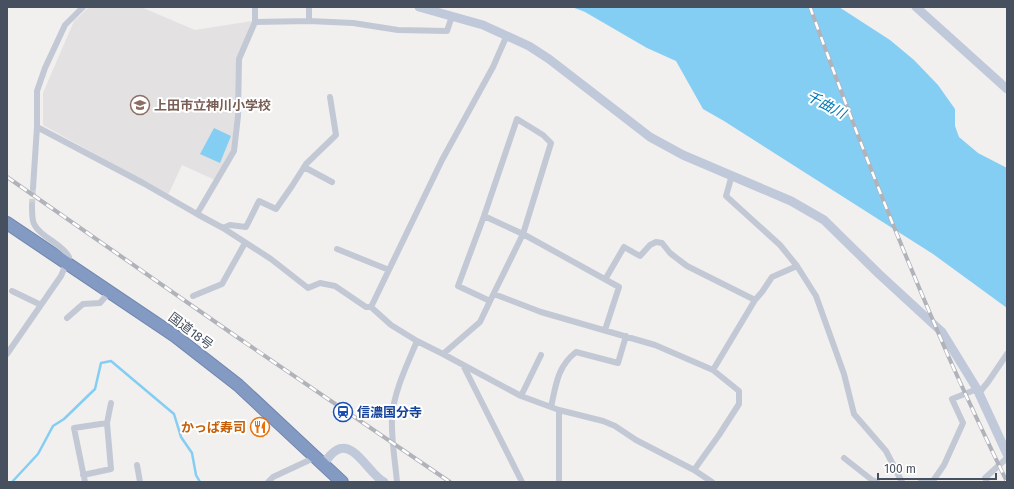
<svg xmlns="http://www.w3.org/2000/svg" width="1014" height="489" font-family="'Fira Sans','Noto Sans JP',sans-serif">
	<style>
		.education { fill: #e3e1e1 }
		.water { fill: #84cef3 }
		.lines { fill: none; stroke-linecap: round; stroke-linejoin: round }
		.stream { stroke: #84cef3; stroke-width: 2.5 }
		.street-tunnel { stroke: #d0cfd2; stroke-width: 6; stroke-dasharray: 6 3; stroke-linecap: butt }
		.highway-casing { stroke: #6e85ae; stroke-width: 14 }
		.street { stroke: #c2c9d5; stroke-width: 6 }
		.secondary { stroke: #c0c9da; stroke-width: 9 }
		.highway { stroke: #839ac2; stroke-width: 12 }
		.rail-casing { stroke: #b1b3ba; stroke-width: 4 }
		.rail { stroke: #fff; stroke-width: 2.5; stroke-dasharray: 8; stroke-linecap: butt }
		.labels { text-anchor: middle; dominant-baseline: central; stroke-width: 4; stroke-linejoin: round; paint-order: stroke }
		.education-label { font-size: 13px; font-weight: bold; fill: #785e54; stroke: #fff; text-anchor: start }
		.street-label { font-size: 13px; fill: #46505e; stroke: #fff }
		.transit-label { font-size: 13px; font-weight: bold; fill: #164399; stroke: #fff; text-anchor: start }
		.food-label { font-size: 13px; font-weight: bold; fill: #c56008; stroke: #fff; text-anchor: end }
		.water-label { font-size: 14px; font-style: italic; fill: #017ab6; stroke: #fff }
	</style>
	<rect width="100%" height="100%" fill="#f2efef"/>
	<path class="education" d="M 89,7 L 141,7 L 195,30 L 252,21 L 237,59 L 236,118 L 232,149 L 215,180 L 182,165 L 168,195 L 43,125 L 43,93 L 74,21 Z"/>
	<path class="water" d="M 572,7 L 839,7 L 890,40 L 914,60 L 938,85 L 955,109 L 955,126 L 959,137 L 978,153 L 1007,168 L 1007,308 L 933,254 L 724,121 L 703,109 L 676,61 L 647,48 L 585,12 Z
		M 214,128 L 231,136 L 220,163 L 200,154 Z"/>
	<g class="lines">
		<path class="stream" d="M 12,482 L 38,454 L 53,426 L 64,419 L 95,389 L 101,363 L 111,361 L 174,414 L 181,437 L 192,453 L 196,475 L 200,482"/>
		<path class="street-tunnel" d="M 32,205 L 33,188"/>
		<g class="highway-casing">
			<path id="highway" d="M 7,223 L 175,336 L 238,385 L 342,482"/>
		</g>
		<path class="street" d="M 255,7 L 255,22 L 309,21
			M 309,7 L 309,21 L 353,23 L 398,30 L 447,31 L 452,16
			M 517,119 L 543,135 L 551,143 L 523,234 L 490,301 L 458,286 L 484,216 Z
			M 37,127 L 143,183 L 197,214 L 223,228 L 271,259 L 308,288 L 320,283 L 335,286 L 366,307 L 371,307 L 391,325 L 417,341 L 443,354 L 521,396 L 559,410 L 603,421 L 615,426 L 636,440 L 694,470 L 712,482
			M 304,167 L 332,182
			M 732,175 L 726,196 L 780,245 L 797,266 L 816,296 L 844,374 L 854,414 L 886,451 L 902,482
			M 33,188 L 37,127 L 37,91 L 45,68 L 65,25 L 83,7
			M 197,214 L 234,151 L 238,116 L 239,59 L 255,22
			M 484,216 L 523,234 L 619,287 L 605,330
			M 223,228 L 230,225 L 246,227 L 259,201 L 276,209 L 292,186 L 306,164 L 336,135 L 330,97
			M 337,249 L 389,270
			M 606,278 L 624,247 L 640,256 L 650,245 L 656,242 L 662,243 L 670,253 L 687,266 L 755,300
			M 12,291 L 41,305
			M 494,294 L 541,312 L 655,345 L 713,370
			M 193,296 L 222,284 L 245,243
			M 371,307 L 442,160 L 493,67 L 507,35
			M 67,318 L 83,304 L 100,303 L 110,291
			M 7,354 L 61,276 L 69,257 C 62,243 37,236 33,221 C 32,216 32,210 32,205
			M 443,354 L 480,322 L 490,301
			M 463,365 L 522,482
			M 979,393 L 988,382 L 1007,354
			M 521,396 L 541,355
			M 551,407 C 556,385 557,367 576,352 L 618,363 L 626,336
			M 559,410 L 559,482
			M 844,458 L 872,480 L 877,482
			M 137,465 L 140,482
			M 694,470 L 719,435 L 739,404 L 739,391 L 713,370 L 755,300 L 762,292 L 772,277 L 797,266
			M 83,475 L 111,469 L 107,423 L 111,403
			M 85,482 L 74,428 L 107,423
			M 268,482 L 273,477 L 316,457
			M 397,482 C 395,460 391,439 392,417 C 394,391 407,365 417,341
			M 921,482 L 933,481 L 944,465 L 963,423 L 952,399 L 977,389
			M 987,482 L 985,478 L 1007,458"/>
		<path class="secondary" d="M 419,7 L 483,25 L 529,46 L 549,59 L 650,137 L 683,155 L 791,201 L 824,220 L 879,274 L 942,332 L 977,389 L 1007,454
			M 916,7 L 1007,89
			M 324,464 C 327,459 331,453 337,450 C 354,440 370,475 384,482"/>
		<use href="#highway" class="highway"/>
		<g class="rail-casing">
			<path id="rail" d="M 810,7 C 849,114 890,221 935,325 C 957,378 982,430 1007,482
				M 7,177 L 237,337 L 450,482"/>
		</g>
		<use href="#rail" class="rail"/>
	</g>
	<defs>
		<g id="school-ring" transform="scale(1)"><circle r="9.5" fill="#fff" stroke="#8d6e63" stroke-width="1.5"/><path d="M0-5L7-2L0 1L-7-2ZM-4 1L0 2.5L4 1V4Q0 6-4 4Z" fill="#8d6e63"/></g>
		<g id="station-ring" transform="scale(1)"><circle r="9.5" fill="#fff" stroke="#1a4fb4" stroke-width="1.5"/><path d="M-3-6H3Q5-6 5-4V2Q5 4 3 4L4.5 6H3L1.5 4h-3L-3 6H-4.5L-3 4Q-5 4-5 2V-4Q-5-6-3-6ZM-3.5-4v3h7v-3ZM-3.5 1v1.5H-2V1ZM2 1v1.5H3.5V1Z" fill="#1a4fb4"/></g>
		<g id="restaurant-ring" transform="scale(1)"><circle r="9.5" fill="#fff" stroke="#e8710a" stroke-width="1.5"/><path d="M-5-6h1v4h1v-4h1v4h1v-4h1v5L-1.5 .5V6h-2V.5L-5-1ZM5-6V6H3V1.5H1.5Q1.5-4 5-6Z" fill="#e8710a"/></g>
	</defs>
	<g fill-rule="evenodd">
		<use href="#school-ring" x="140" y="105"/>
		<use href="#station-ring" x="343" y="412"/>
		<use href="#restaurant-ring" x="260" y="427"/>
	</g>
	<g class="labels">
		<g class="education-label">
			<text x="154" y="105">上田市立神川小学校</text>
		</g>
		<g class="street-label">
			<text transform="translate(191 331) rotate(37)">国道18号</text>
		</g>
		<g class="transit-label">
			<text x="357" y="412">信濃国分寺</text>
		</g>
		<g class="food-label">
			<text x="246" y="427">かっぱ寿司</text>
		</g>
		<g class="water-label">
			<text transform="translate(826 105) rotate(28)">千曲川</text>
		</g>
	</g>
	<rect width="1014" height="489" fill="none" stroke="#46505e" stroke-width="16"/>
	<path d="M878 473v6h118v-6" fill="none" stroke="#46505e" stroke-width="2"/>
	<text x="884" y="473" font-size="12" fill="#46505e" stroke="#ffffff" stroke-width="3" paint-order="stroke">100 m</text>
</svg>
